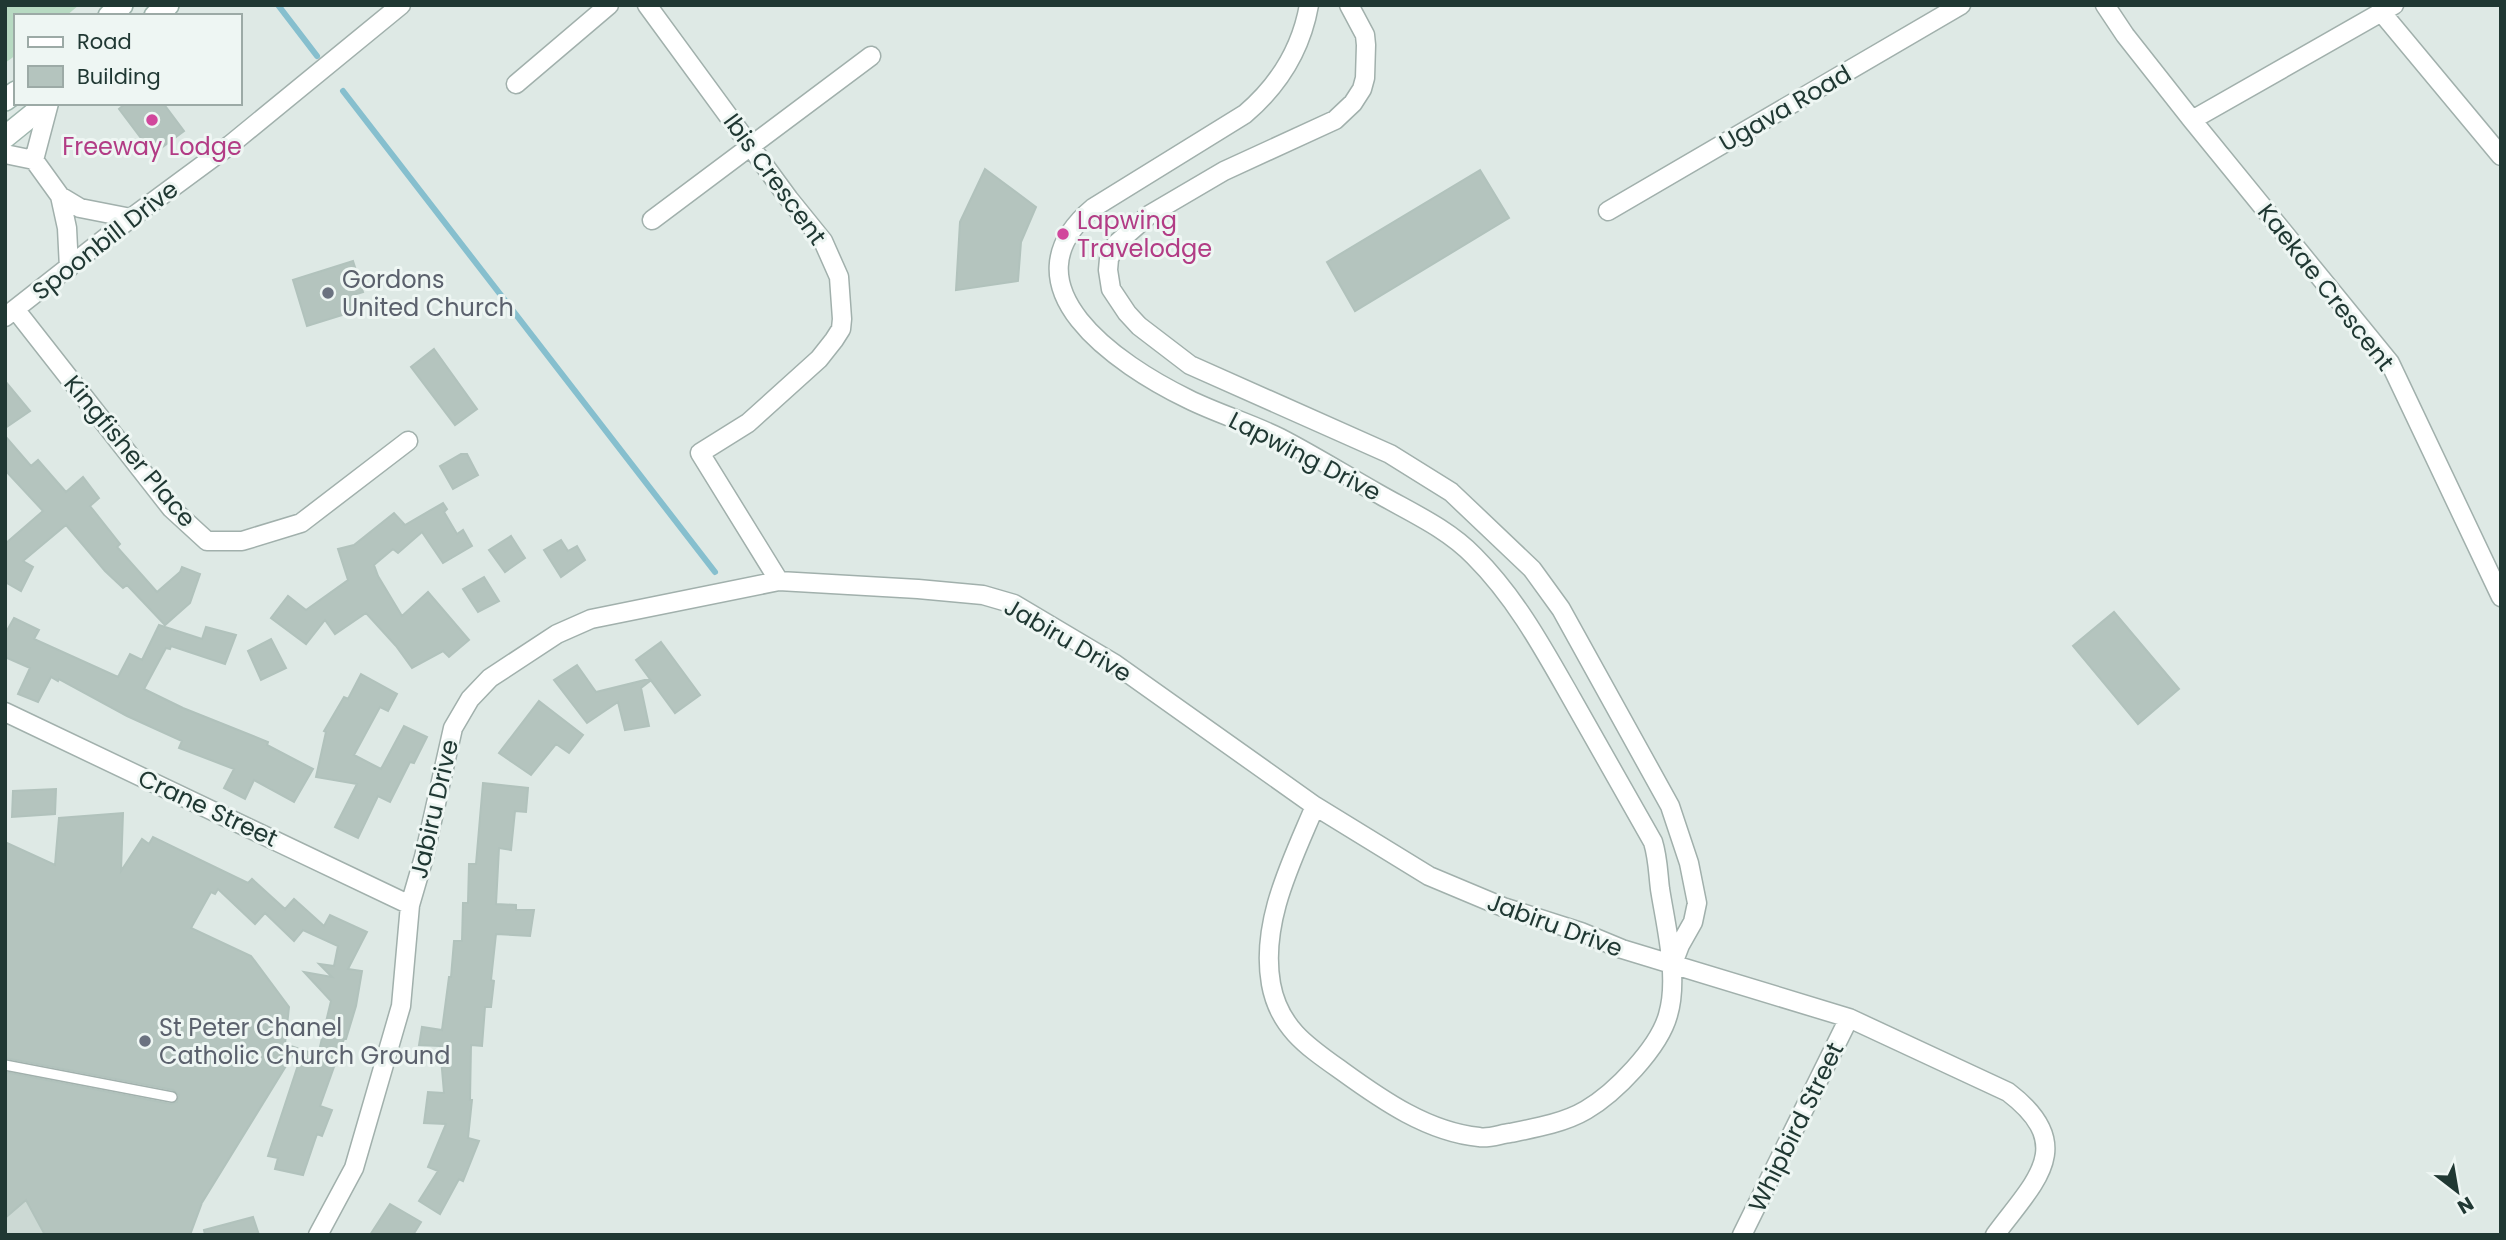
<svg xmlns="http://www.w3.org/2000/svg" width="2506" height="1240" font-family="Poppins,sans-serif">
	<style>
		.built { fill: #ccd9d4 }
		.green { fill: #b7dac2 }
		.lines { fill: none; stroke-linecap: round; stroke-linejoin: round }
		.stream { stroke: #86bfce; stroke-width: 6 }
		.building { fill: #b4c4be; stroke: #b1c2bc; stroke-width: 2 }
		.service-casing { stroke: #a1b0ac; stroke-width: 12 }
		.minor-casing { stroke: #a1b0ac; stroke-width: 21 }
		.secondary-casing { stroke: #9eb5ad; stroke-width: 24 }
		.service { stroke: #fff; stroke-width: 9 }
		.minor { stroke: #fff; stroke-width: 18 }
		.secondary { stroke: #fff; stroke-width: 21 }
		.hotel-dot { fill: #d1479c; stroke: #eef6f3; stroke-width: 2.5 }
		.worship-dot { fill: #6b7280; stroke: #eef6f3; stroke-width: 2.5 }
		.labels { text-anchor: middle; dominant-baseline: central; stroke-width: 6; stroke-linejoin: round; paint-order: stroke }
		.street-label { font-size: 24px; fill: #203833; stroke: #eef6f3 }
		.hotel-label { font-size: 24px; fill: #b23c85; stroke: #eef6f3 }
		.worship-label { font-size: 24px; fill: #5b616d; stroke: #eef6f3; text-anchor: start }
	</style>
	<rect width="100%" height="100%" fill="#dee9e5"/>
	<path class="built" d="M 5,1163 L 45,1235 L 5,1235 Z"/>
	<path class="green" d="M 5,5 L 79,5 L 66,16 L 16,16 L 16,55 L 5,63 Z"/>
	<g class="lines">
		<path class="stream" d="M 278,5 L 317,56
			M 343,91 L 715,572"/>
	</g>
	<path class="building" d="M 126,103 L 163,103 L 184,131 L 153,154 L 119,109 Z
		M 985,169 L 1036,207 L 1021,242 L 1018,281 L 956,290 L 960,222 Z
		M 1480,170 L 1509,218 L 1355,311 L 1327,262 Z
		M 353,261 L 363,292 L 353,295 L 358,310 L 307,326 L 293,280 Z
		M 434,349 L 477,409 L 455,425 L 411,367 Z
		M 5,381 L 30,411 L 5,428 Z
		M 5,436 L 31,466 L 38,460 L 66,492 L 83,477 L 99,498 L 90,506 L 120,544 L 117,547 L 157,592 L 180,572 L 182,567 L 200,574 L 190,603 L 165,625 L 127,585 L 123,588 L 105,571 L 66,525 L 23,561 L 33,567 L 21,591 L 5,582 L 5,544 L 43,511 L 5,470 Z
		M 461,454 L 467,454 L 478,475 L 453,489 L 440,466 Z
		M 443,503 L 447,509 L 444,512 L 457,534 L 463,530 L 472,546 L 443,563 L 422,532 L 398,553 L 393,549 L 374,565 L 378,576 L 402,616 L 428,592 L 469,640 L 449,657 L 443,651 L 412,668 L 396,646 L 366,613 L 335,634 L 325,620 L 306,644 L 271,618 L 288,596 L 306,610 L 348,580 L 338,549 L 354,545 L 394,513 L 405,525 Z
		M 511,536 L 525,558 L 505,572 L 489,550 Z
		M 561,540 L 568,551 L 577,546 L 585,560 L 561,577 L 544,550 Z
		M 484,577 L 499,601 L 478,612 L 463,589 Z
		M 2114,612 L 2179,689 L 2138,724 L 2073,646 Z
		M 14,618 L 39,630 L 34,639 L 118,677 L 130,654 L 142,660 L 159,625 L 202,639 L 206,627 L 236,635 L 225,664 L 171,646 L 170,649 L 166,648 L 144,689 L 183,708 L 268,742 L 267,745 L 313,769 L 294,802 L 254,780 L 245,799 L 224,788 L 234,769 L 179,748 L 182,741 L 127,716 L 59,679 L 58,681 L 51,677 L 38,702 L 18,694 L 30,668 L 5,657 L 5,634 Z
		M 271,639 L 286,668 L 261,680 L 248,651 Z
		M 661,642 L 700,695 L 675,713 L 636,660 Z
		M 577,665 L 596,692 L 649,679 L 650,681 L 641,688 L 649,726 L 625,730 L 618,702 L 587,723 L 554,680 Z
		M 361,674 L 397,694 L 388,711 L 380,707 L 354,755 L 381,769 L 404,726 L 427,737 L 414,763 L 410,762 L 390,802 L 378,796 L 358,838 L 335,827 L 357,784 L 316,777 L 326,732 L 324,731 L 344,697 L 348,699 Z
		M 539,701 L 583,735 L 569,753 L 556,744 L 531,775 L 499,753 Z
		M 483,783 L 528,788 L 526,812 L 515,811 L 511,850 L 499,848 L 496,904 L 516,905 L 516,910 L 534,910 L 530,936 L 496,934 L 491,980 L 494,981 L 491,1007 L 485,1007 L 482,1046 L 471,1045 L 470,1100 L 472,1100 L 468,1138 L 479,1141 L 463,1181 L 459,1179 L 440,1214 L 419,1201 L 438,1171 L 428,1167 L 446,1124 L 424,1123 L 428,1092 L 444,1093 L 440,1046 L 419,1045 L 422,1027 L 442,1030 L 449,977 L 451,977 L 454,941 L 462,941 L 463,903 L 468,903 L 469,864 L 476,864 Z
		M 56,789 L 55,814 L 12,817 L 13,791 Z
		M 123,813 L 121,871 L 142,839 L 149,844 L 153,837 L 248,883 L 252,879 L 285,909 L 294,899 L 324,926 L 330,915 L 367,932 L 348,969 L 362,971 L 356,1006 L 346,1039 L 344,1039 L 320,1106 L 332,1110 L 322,1136 L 317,1134 L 303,1175 L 275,1169 L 278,1158 L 268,1156 L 303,1050 L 318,1055 L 331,1001 L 304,972 L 332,977 L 319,964 L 334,966 L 338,946 L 303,930 L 294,941 L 265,913 L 255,924 L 218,889 L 215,894 L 211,892 L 191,928 L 251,956 L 289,1007 L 285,1044 L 297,1048 L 203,1201 L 203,1200 L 190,1235 L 45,1235 L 26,1200 L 5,1218 L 5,1072 L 171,1104 L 177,1102 L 179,1095 L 173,1090 L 5,1058 L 5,842 L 55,865 L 59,818 Z
		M 390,1204 L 421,1222 L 413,1235 L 370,1235 Z
		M 253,1217 L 259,1235 L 205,1235 L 204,1230 Z"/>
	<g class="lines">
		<g class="service-casing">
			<path id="service" d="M 5,1065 L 172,1097"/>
		</g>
		<g class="minor-casing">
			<path id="minor" d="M 647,5 L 789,199 L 823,241 L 839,277 L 842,319 L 841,329 L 834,340 L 819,359 L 748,423 L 700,453 L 779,581
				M 1309,5 C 1301,50 1279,85 1245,114 L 1093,208 C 1000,286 1118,365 1188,399 C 1218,414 1250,423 1280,438 C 1313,455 1345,475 1377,493 C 1410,512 1447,528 1474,556 C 1516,598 1543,648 1572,699 C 1599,747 1626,795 1653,842 C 1658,858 1658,873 1660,889 C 1666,927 1679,978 1668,1015 C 1659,1048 1615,1093 1586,1110 C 1564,1123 1535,1128 1510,1133 C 1501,1134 1488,1139 1479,1137 C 1428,1132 1382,1100 1342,1071 C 1308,1047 1279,1028 1271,984 C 1260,922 1292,861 1315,806
				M 1349,5 L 1365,35 L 1366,45 L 1365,78 L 1362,89 L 1353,103 L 1335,120 L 1224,171 L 1149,215 L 1116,244 L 1109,259 L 1108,270 L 1111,289 L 1127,313 L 1139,326 L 1190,365 L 1390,454 L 1451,492 L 1532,569 L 1561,609 L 1670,806 L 1689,863 L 1697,903 L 1693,922 L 1680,945 L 1672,966
				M 2105,5 L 2125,35 L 2192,120 L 2390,363 L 2501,597
				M 2382,13 L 2501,156
				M 516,84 L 609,5
				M 49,103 L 34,160 L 60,196 L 67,228 L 69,268
				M 2192,120 L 2394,5
				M 5,154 L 34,160
				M 60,196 L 80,208 L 131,218
				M 1608,211 L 1961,5
				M 652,220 L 871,56
				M 15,309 L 171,508 L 207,541 L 242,541 L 301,523 L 408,441
				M 5,317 L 131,218 L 230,145 L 401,5
				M 5,712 L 410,905
				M 318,1235 L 354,1168 L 401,1006 L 410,905 L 424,857 L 453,728 L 470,699 L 490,678 L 557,634 L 591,619 L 779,581 L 918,589 L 983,595 L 1014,604 L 1115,664 L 1315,806 L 1429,876 L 1503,907 L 1581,932 L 1622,949 L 1849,1018 L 2008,1092 C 2079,1146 2034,1182 1995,1235
				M 1742,1235 L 1849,1018"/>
		</g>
		<g class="secondary-casing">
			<path id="secondary" d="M 109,16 L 122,5
				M 155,16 L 168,5
				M 5,100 L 16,92
				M 5,137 L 47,103"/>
		</g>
		<use href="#service" class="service"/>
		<use href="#minor" class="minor"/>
		<use href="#secondary" class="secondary"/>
	</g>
	<g class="hotel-dot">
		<circle cx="152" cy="120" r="7"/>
		<circle cx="1063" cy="234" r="7"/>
	</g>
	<g class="worship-dot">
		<circle cx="328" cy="293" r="7"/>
		<circle cx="145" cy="1041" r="7"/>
	</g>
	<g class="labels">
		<g class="street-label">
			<text transform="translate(1785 108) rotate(-30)">Ugava Road</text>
			<text transform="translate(775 179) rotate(54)">Ibis Crescent</text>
			<text transform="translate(105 240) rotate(-38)">Spoonbill Drive</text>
			<text transform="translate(2326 287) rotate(52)">Kaekae Crescent</text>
			<text transform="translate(130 451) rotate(50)">Kingfisher Place</text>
			<text transform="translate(1305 456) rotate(27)">Lapwing Drive</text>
			<text transform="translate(1068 640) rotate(30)">Jabiru Drive</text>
			<text transform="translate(208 808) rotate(25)">Crane Street</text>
			<text transform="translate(434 809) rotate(-77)">Jabiru Drive</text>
			<text transform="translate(1555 925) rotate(20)">Jabiru Drive</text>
			<text transform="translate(1796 1127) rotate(-64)">Whipbird Street</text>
		</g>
		<g class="hotel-label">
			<text x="152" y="146">Freeway Lodge</text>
			<text x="1077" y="220" text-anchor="start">Lapwing<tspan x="1077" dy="28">Travelodge</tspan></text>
		</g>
		<g class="worship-label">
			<text x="342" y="279">Gordons<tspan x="342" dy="28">United Church</tspan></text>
			<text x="159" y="1027">St Peter Chanel<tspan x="159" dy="28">Catholic Church Ground</tspan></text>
		</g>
	</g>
	<rect width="2506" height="1240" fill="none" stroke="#203833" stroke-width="14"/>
	<rect x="14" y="14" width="228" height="91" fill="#eef6f3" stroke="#9caaa6" stroke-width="2"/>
	<rect x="28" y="37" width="35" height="10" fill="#ffffff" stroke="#9caaa6" stroke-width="2"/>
	<text x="77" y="49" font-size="21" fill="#203833">Road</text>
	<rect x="28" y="66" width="35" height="21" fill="#b4c4be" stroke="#9caaa6" stroke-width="2"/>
	<text x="77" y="84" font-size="21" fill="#203833">Building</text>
	<g transform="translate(2457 1191) rotate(149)" stroke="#eef6f3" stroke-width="5" paint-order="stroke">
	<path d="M0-5L12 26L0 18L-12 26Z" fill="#203833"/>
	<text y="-10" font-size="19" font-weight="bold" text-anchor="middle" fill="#203833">N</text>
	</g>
</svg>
